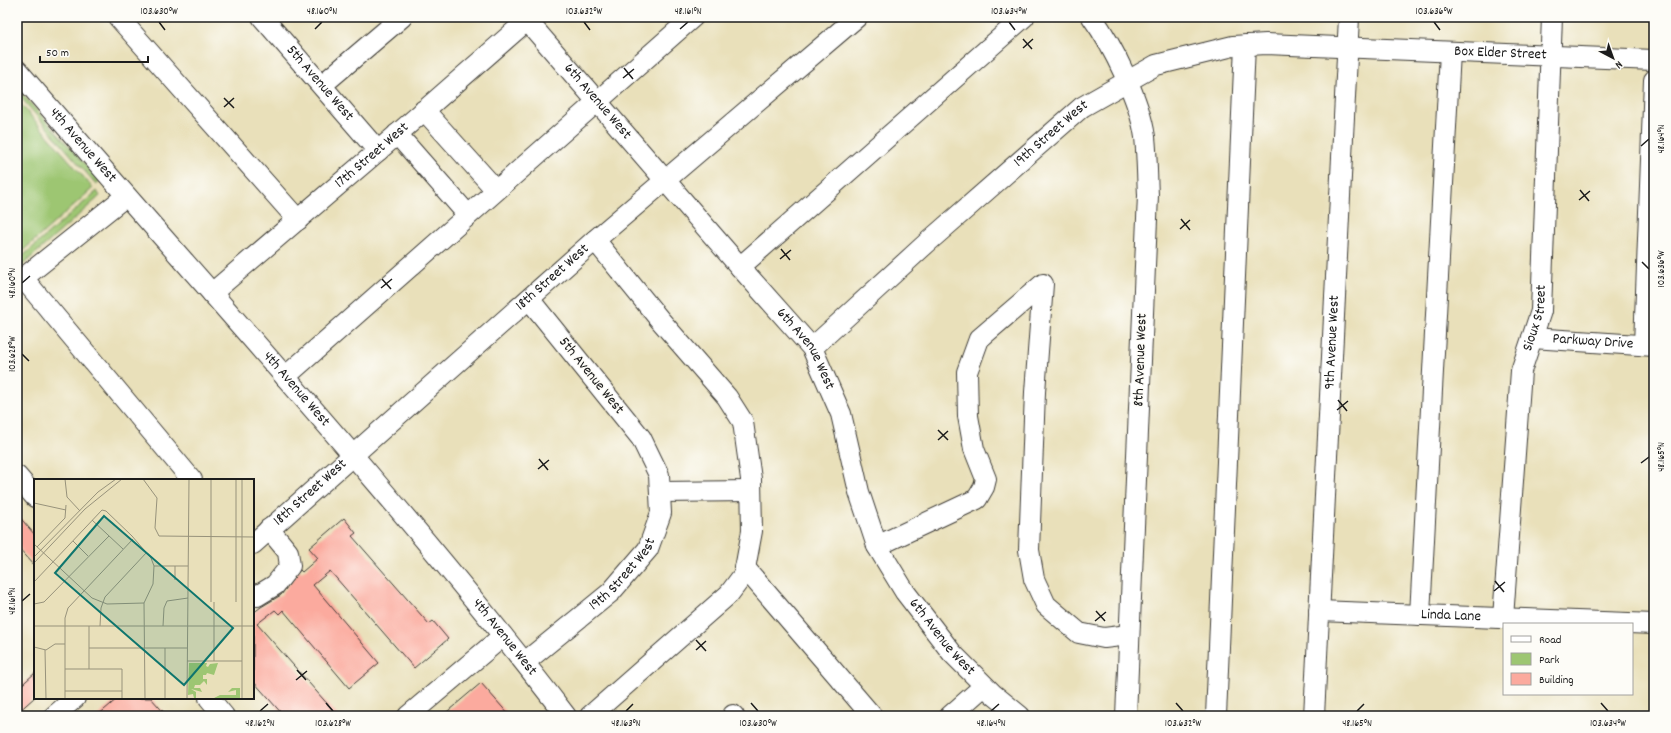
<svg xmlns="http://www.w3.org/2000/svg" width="1671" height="733" font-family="Dekko,sans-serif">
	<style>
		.green { fill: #9dc672; stroke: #5c7147 }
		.building { fill: #fbaa9e }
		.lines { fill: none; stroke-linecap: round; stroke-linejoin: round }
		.minor-casing { stroke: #3b3934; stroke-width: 22 }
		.minor { stroke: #fff; stroke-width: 20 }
		.ticks { fill: none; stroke: #1c1c1c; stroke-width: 1.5 }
		.labels { text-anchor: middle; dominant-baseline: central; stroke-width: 3; stroke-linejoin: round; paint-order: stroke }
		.street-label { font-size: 15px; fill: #1c1c1c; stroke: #fdfcf7 }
		.inset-road { fill: none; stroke: #97927b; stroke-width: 1 }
		.view { fill: #0f766e; fill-opacity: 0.15; stroke: #0f766e; stroke-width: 2 }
		.inset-edge { fill: none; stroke: #1c1c1c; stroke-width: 2 }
		.neatline { fill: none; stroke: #1c1c1c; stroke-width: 1.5 }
		.ticks-label { font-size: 10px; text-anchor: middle; fill: #1c1c1c }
	</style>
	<rect width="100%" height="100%" fill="#fdfcf7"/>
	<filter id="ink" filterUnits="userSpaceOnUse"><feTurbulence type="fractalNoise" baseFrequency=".025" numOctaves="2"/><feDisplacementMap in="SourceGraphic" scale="8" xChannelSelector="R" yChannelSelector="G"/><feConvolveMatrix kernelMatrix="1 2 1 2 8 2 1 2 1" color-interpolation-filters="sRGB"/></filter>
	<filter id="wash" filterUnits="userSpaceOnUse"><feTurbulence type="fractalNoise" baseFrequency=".012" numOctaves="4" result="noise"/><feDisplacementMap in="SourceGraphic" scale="16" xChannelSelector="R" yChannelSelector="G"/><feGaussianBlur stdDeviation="0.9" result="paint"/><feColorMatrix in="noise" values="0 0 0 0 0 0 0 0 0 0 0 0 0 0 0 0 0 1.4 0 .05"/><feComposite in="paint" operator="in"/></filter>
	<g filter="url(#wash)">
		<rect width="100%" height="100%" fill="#e9e0ba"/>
		<path class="green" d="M 17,88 L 100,181 L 96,184 L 17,93 Z
			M 17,100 L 93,188 L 17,256 Z
			M 97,191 L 100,196 L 17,270 L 17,261 Z"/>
		<g id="blocks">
			<path class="building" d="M 17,514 L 35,535 L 35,566 L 17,546 Z
				M 344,518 L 356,533 L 352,536 L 429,624 L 433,621 L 448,639 L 414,668 L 330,571 L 313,585 L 379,663 L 349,688 L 283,610 L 279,614 L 275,610 L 257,624 L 338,716 L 284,716 L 253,681 L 253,613 L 261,607 L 281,595 L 300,570 L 302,572 L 318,558 L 309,548 Z
				M 35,673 L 35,697 L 17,713 L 17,689 Z
				M 481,683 L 510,716 L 442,716 Z
				M 118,698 L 151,698 L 167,716 L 97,716 Z"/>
		</g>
	</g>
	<g filter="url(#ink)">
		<use href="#blocks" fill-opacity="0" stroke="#3b3934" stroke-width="1"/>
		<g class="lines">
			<g class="minor-casing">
				<g id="minor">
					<path d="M 118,17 L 298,220"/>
					<path id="s1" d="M 262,17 L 378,151"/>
					<path id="s2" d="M 524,17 L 740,267 L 812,348 L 841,414 L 859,492 L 877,546 L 905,592 L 952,653 L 993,694 L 1020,716"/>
					<path d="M 1092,17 C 1113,46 1140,101 1145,137 C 1147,156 1147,176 1148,195 L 1126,716"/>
					<path id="s3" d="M 17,70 C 201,284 394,492 566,716"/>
					<path d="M 322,85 L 402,17"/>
					<path d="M 424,110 L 496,190"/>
					<path d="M 397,134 L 468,215"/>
					<path d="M 740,267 L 1024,17"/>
					<path d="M 23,278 L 192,480"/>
					<path d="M 17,283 L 126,196"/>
					<path id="s4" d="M 212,293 L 378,151 L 531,17"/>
					<path id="s5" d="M 1532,338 L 1654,346"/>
					<path d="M 1644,345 L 1654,80"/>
					<path id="s6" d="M 812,348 L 929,241 L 1082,107 L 1156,65 L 1233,46 L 1266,44 L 1654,60"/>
					<path d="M 285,377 L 693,17"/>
					<path d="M 17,476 L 35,497"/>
					<path d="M 660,492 L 751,491"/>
					<path id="s7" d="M 253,544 L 595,240 L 857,17"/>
					<path d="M 877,546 L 977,499 L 984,487 L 986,479 L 974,449 L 968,416 L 967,372 L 979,339 L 1043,284 L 1035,392 L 1029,550 L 1034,579 L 1046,605 L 1079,633 L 1104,638 L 1129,635"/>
					<path d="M 745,568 L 872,716"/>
					<path d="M 253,594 L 257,596 L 275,585 L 290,566 L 288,552 L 269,529"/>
					<path id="s8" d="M 1319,611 L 1654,624"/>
					<path d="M 1420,615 L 1450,52"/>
					<path id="s9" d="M 1503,618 L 1521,371 L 1541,311 L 1552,17"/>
					<path id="s10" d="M 525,662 L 611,592 L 648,549 L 661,513 L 659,475 L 641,438 L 529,299"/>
					<path d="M 209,698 L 224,716"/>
					<path d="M 733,715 L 734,716"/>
					<path d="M 54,716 L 75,698"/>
					<path d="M 408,716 L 503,636"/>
					<path d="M 590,716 L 729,594 L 744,574 L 752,531 L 751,479 L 743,422 L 727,397 L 660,320 L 595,240"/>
					<path d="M 950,716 L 984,686"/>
					<path d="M 1216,716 L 1245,45"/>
					<path id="s11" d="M 1314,716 L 1349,17"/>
				</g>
			</g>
			<use href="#minor" class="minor"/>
		</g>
	</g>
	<path class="ticks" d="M 159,22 L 165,30M 584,22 L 590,30M 1009,22 L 1015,30M 1434,22 L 1440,30M 315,29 L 322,22M 680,29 L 688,22M 1023,39 L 1032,49M 1023,48 L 1033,39M 624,68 L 633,79M 623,78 L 634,69M 224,98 L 234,108M 224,107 L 234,98M 1641,146 L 1649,139M 1580,190 L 1589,201M 1579,200 L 1590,191M 1181,219 L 1190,230M 1180,229 L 1190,220M 781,249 L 790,260M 780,259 L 791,250M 1642,262 L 1649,269M 382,279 L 391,289M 22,283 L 30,276M 381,288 L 392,279M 22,354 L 29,361M 1338,400 L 1347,411M 1337,410 L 1348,401M 938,430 L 948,440M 938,440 L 948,431M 539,459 L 548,470M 1641,463 L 1649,457M 538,469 L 549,460M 1495,581 L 1504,592M 1494,591 L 1505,582M 22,601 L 30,594M 1096,611 L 1105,621M 1095,621 L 1106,612M 696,640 L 706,651M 696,650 L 706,641M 297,670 L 306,680M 296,680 L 307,671M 326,703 L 333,711M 751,703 L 758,711M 1176,703 L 1183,711M 1601,703 L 1608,711M 260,711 L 268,704M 626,711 L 633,704M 991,711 L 999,704M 1357,711 L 1364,704"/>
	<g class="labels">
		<g class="street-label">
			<text stroke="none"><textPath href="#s6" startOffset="794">Box Elder Street</textPath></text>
			<text stroke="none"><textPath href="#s1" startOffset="88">5th Avenue West</textPath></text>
			<text stroke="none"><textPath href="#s2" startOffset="112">6th Avenue West</textPath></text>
			<text stroke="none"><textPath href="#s6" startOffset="321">19th Street West</textPath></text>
			<text stroke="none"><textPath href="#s3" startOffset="100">4th Avenue West</textPath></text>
			<text stroke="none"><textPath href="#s4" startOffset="211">17th Street West</textPath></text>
			<text stroke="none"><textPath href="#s7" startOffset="401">18th Street West</textPath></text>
			<text stroke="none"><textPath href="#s9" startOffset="303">Sioux Street</textPath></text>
			<text stroke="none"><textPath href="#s5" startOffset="61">Parkway Drive</textPath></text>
			<text stroke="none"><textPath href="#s11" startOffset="374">9th Avenue West</textPath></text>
			<text stroke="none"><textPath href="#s2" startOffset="436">6th Avenue West</textPath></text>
			<text transform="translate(1141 360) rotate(-88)">8th Avenue West</text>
			<text transform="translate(591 376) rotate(51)">5th Avenue West</text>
			<text stroke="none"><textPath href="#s3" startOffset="424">4th Avenue West</textPath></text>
			<text stroke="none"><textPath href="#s7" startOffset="77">18th Street West</textPath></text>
			<text stroke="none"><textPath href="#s10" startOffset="132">19th Street West</textPath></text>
			<text stroke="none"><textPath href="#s8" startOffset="132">Linda Lane</textPath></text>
			<text stroke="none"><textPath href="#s2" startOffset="760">6th Avenue West</textPath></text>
			<text stroke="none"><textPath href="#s3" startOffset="748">4th Avenue West</textPath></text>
		</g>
	</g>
	<g transform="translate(34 479)">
		<rect width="220" height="220" fill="#e9e0ba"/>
		<path d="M 155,184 L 173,184 L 172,187 L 174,188 L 176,185 L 184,184 L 180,196 L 173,194 L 172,196 L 169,196 L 169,200 L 173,200 L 173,206 L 170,202 L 166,206 L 161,206 L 160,209 L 166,209 L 168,213 L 157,210 L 162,213 L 162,219 L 160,219 L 159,215 L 154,216 ZM 198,209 L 206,209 L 206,219 L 180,219 L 186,216 L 202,216 L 202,211 L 194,213 Z" fill="#9dc672"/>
		<path class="inset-road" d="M 31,0 L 33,18 L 46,32M 109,0 L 123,19 L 121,49 L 125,57 L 220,58M 202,0 L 202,123M 208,0 L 208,220M 0,24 L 32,31M 58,41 L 89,70M 39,62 L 54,77M 0,65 L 58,119 L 73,125 L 110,124M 3,68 L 31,39 L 32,26M 0,78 L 64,13 L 82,0M 0,84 L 51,30 L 88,0M 120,87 L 154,87M 141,101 L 141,87M 0,103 L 68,31 L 72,32 L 98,57 L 117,79 L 120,87 L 119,105 L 110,124 L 111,220M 177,123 L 177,0M 180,123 L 180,182M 0,125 L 10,123 L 75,57M 0,147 L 220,147M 55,147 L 55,190M 66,147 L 67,129 L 71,118 L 113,73M 129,147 L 130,129 L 133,122 L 154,119M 0,168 L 12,171 L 21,165 L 31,165M 55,169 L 153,169M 131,169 L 131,220M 11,171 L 12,220M 153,182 L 208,182M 31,190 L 88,190 L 88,220M 31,212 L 88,212M 31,220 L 31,139 L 34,129 L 99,60M 153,220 L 155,0"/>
		<path class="view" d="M 70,37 L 199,149 L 150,206 L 21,94 Z"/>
		<rect width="220" height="220" class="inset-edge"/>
	</g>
	<rect width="1671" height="733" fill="none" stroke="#fdfcf7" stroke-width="44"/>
	<rect x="1503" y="623" width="130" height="72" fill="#fdfcf7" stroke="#a3a29f"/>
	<rect x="1511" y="636" width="20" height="6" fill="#ffffff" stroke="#a3a29f"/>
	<text x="1539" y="643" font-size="12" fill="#1c1c1c">Road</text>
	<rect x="1511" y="653" width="20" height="12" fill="#9dc672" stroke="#a3a29f"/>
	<text x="1539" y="663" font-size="12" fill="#1c1c1c">Park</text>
	<rect x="1511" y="673" width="20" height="12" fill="#fbaa9e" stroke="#a3a29f"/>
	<text x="1539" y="683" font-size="12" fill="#1c1c1c">Building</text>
	<g transform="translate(1613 58) rotate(139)" stroke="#fdfcf7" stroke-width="3" paint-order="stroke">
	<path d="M0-3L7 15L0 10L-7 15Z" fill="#1c1c1c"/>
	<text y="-6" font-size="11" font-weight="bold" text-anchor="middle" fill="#1c1c1c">N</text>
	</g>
	<path d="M40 56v6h108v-6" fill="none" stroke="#1c1c1c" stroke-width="2"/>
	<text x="46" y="56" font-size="12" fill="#1c1c1c" stroke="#fdfcf7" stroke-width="3" paint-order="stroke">50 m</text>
	<rect x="22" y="22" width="1627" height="689" class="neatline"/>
	<g class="ticks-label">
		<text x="159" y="14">103.630°W</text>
		<text x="322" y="14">48.160°N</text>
		<text x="584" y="14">103.632°W</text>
		<text x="688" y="14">48.161°N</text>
		<text x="1009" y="14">103.634°W</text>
		<text x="1434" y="14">103.636°W</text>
		<text transform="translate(1660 139) rotate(-90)" y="4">48.164°N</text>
		<text transform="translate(1660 269) rotate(-90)" y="4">103.636°W</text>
		<text transform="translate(11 283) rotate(-90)" y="4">48.160°N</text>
		<text transform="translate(11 354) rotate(-90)" y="4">103.628°W</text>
		<text transform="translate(1660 457) rotate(-90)" y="4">48.165°N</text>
		<text transform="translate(11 601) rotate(-90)" y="4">48.161°N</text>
		<text x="260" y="726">48.162°N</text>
		<text x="333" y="726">103.628°W</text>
		<text x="626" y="726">48.163°N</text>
		<text x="758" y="726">103.630°W</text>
		<text x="991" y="726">48.164°N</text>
		<text x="1183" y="726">103.632°W</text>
		<text x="1357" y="726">48.165°N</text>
		<text x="1608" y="726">103.634°W</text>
	</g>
</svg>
